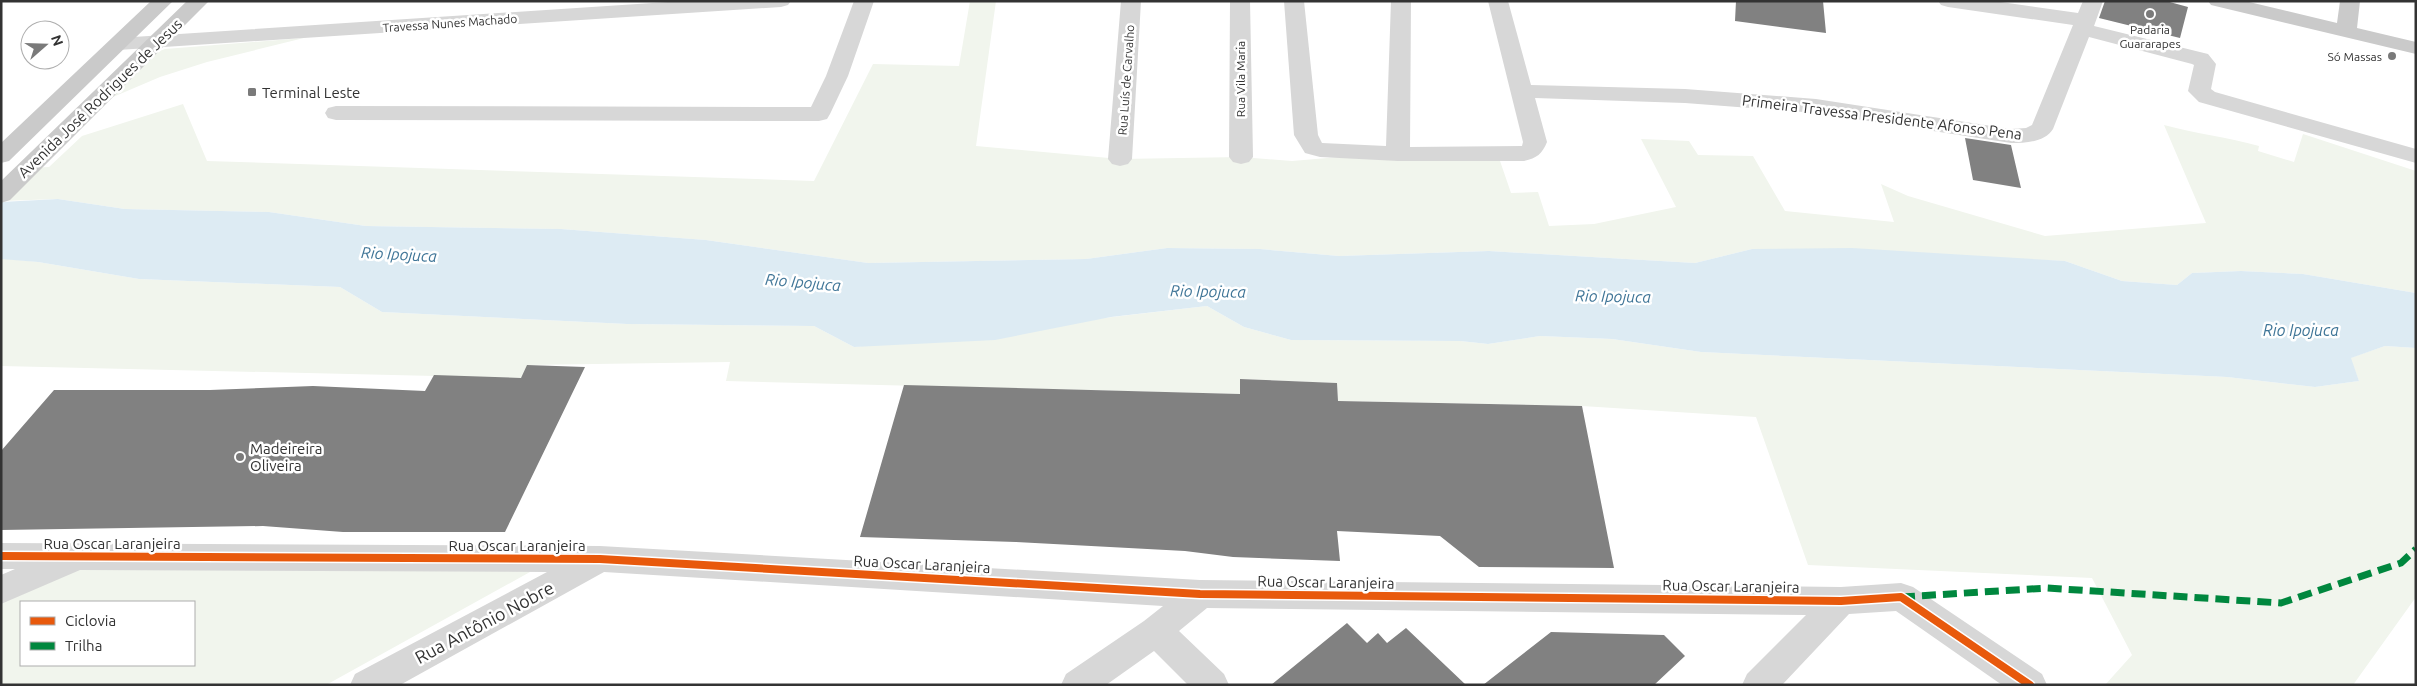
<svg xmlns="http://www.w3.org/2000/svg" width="2417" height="686" font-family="Ubuntu,sans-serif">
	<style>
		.green { fill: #f1f5ed; fill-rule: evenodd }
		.water { fill: #ddebf3 }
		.building { fill: #818181 }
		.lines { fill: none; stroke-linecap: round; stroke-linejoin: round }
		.minor { fill: #d7d7d7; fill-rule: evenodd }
		.major { fill: #cacaca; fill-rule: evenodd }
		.quiet { stroke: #00873e; stroke-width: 7; stroke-dasharray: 14 7; stroke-linecap: butt }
		.cycleway-casing { stroke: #fff; stroke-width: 11 }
		.cycleway { stroke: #e8590c; stroke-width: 8 }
		.poi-dot { fill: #7a7a7a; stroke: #fff; stroke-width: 2 }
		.labels { text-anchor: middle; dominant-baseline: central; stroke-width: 5; stroke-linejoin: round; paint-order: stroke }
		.far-street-label { font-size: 12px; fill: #333; stroke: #fff }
		.far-poi-label { font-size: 12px; fill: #333; stroke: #fff }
		.poi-label { font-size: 15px; fill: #333; stroke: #fff; text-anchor: start }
		.street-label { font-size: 15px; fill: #333; stroke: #fff }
		.water-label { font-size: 16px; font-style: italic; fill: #3f7597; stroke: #fff }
		.near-street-label { font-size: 18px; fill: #333; stroke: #fff }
	</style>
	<rect width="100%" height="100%" fill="#fff"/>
	<path class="green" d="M 970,1 L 996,1 L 976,146 L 1120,159 L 1241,157 L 1292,161 L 1339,157 L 1499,158 L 1511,193 L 1538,192 L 1549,226 L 1594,224 L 1676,207 L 1641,139 L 1689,141 L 1698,155 L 1753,156 L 1785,211 L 1894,222 L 1881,184 L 1908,196 L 2045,236 L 2206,223 L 2164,125 C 2196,134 2228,137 2259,146 L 2258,151 L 2294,162 L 2303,134 L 2416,171 L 2416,293 L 2303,274 L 2241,271 L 2192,273 L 2177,285 L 2122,281 L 2065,261 L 1752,249 L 1695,263 L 1489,251 L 1339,256 L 1260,249 L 1167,248 L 1086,259 L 868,263 L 706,240 L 561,229 L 366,226 L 269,212 L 125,209 L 58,199 L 1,201 L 30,168 L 49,167 L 82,136 L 183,104 L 207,161 L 814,181 L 873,64 L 959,66 Z
		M 304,38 L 207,62 L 160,77 L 106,100 L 149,55 L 165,49 Z
		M 1,258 L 38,262 L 139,279 L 340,287 L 382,312 L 627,324 L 814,326 L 854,347 L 1207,306 L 1244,327 L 1291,340 L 1460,341 L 1488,344 L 1540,336 L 1612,339 L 1701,352 L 2227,377 L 2315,387 L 2359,381 L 2350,358 L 2385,346 L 2416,348 L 2416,597 L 2353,685 L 2105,685 L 2132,655 L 2092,578 L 1808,565 L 1756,417 L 1582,406 L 1338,401 L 1337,383 L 1240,379 L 1240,394 L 726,381 L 730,362 L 528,365 L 521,378 L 1,366 Z
		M 77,561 L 548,562 L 326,685 L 1,685 L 1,595 ZM 21,602 L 194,602 L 194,665 L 21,665 Z"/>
	<path class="water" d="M 58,199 L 125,209 L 269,212 L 366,226 L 561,229 L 706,240 L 868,263 L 1086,259 L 1167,248 L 1260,249 L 1339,256 L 1489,251 L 1695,263 L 1752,249 L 1852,248 L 2065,261 L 2122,281 L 2177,285 L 2192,273 L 2241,271 L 2303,274 L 2416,293 L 2416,348 L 2385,346 L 2351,358 L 2359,381 L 2315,387 L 2227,377 L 1701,352 L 1612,339 L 1540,336 L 1488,344 L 1460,341 L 1291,340 L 1244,327 L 1207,306 L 1111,317 L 995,340 L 854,347 L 814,326 L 627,324 L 382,312 L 340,287 L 139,279 L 38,262 L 1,259 L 1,202 Z"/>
	<path class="building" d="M 1736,1 L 1823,1 L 1826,33 L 1735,21 Z
		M 2105,1 L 2166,1 L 2188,7 L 2180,38 L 2099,18 Z
		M 1965,138 L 2011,145 L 2021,188 L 1973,180 Z
		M 527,365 L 585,367 L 505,532 L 343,532 L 263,526 L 1,530 L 1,451 L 54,390 L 210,390 L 313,386 L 425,391 L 434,375 L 521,378 Z
		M 1240,379 L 1337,383 L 1338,401 L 1582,406 L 1614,568 L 1479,567 L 1440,536 L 1337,531 L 1340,561 L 1233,557 L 1185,551 L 1016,542 L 860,537 L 904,385 L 1240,394 Z
		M 1347,623 L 1367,643 L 1378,633 L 1387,643 L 1406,628 L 1466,685 L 1271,685 Z
		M 1551,632 L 1664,635 L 1685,656 L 1654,685 L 1483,685 Z"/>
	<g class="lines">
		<path class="minor" d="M 683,1 L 791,1 L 788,5 L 781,7 L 118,50 L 111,48 L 107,44 L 111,40 L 118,38 Z
			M 854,1 L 874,1 L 848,76 L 830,114 L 827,119 L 819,121 L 336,120 L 328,118 L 325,113 L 328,108 L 336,106 L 811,107 L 826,76 Z
			M 1121,1 L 1141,1 L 1132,159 L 1128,164 L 1120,166 L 1112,164 L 1108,159 Z
			M 1230,1 L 1250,1 L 1253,157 L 1249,162 L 1241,164 L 1233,162 L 1229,157 Z
			M 1284,1 L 1304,1 L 1318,135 L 1322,143 L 1386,146 L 1391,1 L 1411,1 L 1410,147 L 1522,146 L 1523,142 L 1488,1 L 1508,1 L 1531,85 L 1685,89 L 1816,99 L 2011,129 L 2026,128 L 2032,125 L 2073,25 L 1948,7 L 1941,5 L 1938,1 L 1994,1 L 2078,13 L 2083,1 L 2103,1 L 2094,26 L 2208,54 L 2216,64 L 2211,89 L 2215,92 L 2416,149 L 2416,163 L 2199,102 L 2188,91 L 2194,65 L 2192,64 L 2089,37 L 2053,129 C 2045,142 2026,143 2011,143 L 1816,113 L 1685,103 L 1535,98 L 1547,142 C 1542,154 1537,158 1524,161 L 1398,161 L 1320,157 L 1305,153 L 1294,135 Z
			M 1,543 L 600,546 L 1200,580 L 1841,587 L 1901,583 L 1913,587 L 2042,674 L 2047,685 L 2002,685 L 1896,611 L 1849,614 L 1782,685 L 1742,685 L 1747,674 L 1806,615 L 1207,608 L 1179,631 L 1224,674 L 1229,685 L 1188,685 L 1154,651 L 1106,685 L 1061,685 L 1066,674 L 1144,621 L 1163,606 L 604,572 L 400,685 L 350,685 L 355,674 L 547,572 L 80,570 L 1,604 L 1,575 L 15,569 L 1,569 Z"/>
		<path class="major" d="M 151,1 L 173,1 L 9,161 L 1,163 L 1,143 Z
			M 187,1 L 209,1 L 10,200 L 1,203 L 1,181 Z
			M 2208,1 L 2245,1 L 2337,23 L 2340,1 L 2360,1 L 2357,28 L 2416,42 L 2416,54 L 2211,5 Z"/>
		<path class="quiet" d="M 1901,597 L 2047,588 L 2281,603 L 2401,563 L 2416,549"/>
		<g class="cycleway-casing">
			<path id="cycleway" d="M 1,556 L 600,559 L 1200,594 L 1841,601 L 1901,597 L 2030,685"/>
		</g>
		<use href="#cycleway" class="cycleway"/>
	</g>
	<g class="poi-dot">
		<circle cx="2150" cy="14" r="5"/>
		<circle cx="2392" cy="56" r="5"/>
		<rect x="247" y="87" width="10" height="10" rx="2.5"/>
		<circle cx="240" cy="457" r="5"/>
	</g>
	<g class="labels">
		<g class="far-street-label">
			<text transform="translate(450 23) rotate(-4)">Travessa Nunes Machado</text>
			<text transform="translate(1240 79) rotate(-90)">Rua Vila Maria</text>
			<text transform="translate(1126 80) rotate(-86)">Rua Luís de Carvalho</text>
		</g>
		<g class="far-poi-label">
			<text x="2150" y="29">Padaria<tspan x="2150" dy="14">Guararapes</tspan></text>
			<text x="2382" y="56" text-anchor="end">Só Massas</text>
		</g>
		<g class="poi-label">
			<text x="262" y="92">Terminal Leste</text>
			<text x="250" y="448">Madeireira<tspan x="250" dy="17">Oliveira</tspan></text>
		</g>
		<g class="street-label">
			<text transform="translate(100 98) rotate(-44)">Avenida José Rodrigues de Jesus</text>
			<text transform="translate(1882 117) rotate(7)">Primeira Travessa Presidente Afonso Pena</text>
			<text x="112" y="543">Rua Oscar Laranjeira</text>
			<text x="517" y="545">Rua Oscar Laranjeira</text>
			<text transform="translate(922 564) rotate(3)">Rua Oscar Laranjeira</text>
			<text transform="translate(1326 582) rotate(1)">Rua Oscar Laranjeira</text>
			<text transform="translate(1731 586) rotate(1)">Rua Oscar Laranjeira</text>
		</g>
		<g class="water-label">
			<text transform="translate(399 254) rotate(3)">Rio Ipojuca</text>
			<text transform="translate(803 282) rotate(5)">Rio Ipojuca</text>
			<text transform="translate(1208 291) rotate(1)">Rio Ipojuca</text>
			<text transform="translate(1613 296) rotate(1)">Rio Ipojuca</text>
			<text x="2301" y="330">Rio Ipojuca</text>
		</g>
		<g class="near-street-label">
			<text transform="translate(484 622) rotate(-28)">Rua Antônio Nobre</text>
		</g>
	</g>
	<rect width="2417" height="686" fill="none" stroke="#333333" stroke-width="5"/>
	<rect x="20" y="601" width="175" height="65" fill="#ffffff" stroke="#adadad"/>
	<rect x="30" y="617" width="25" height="8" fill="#e8590c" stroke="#adadad"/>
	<text x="65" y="626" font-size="15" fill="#333333">Ciclovia</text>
	<rect x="30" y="642" width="25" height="8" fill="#00873e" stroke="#adadad"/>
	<text x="65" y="651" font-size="15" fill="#333333">Trilha</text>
	<g transform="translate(45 45) rotate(70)"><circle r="24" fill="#ffffff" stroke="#adadad"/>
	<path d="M0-4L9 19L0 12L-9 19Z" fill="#7a7a7a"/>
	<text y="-8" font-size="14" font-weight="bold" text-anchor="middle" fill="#333333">N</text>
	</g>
</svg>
